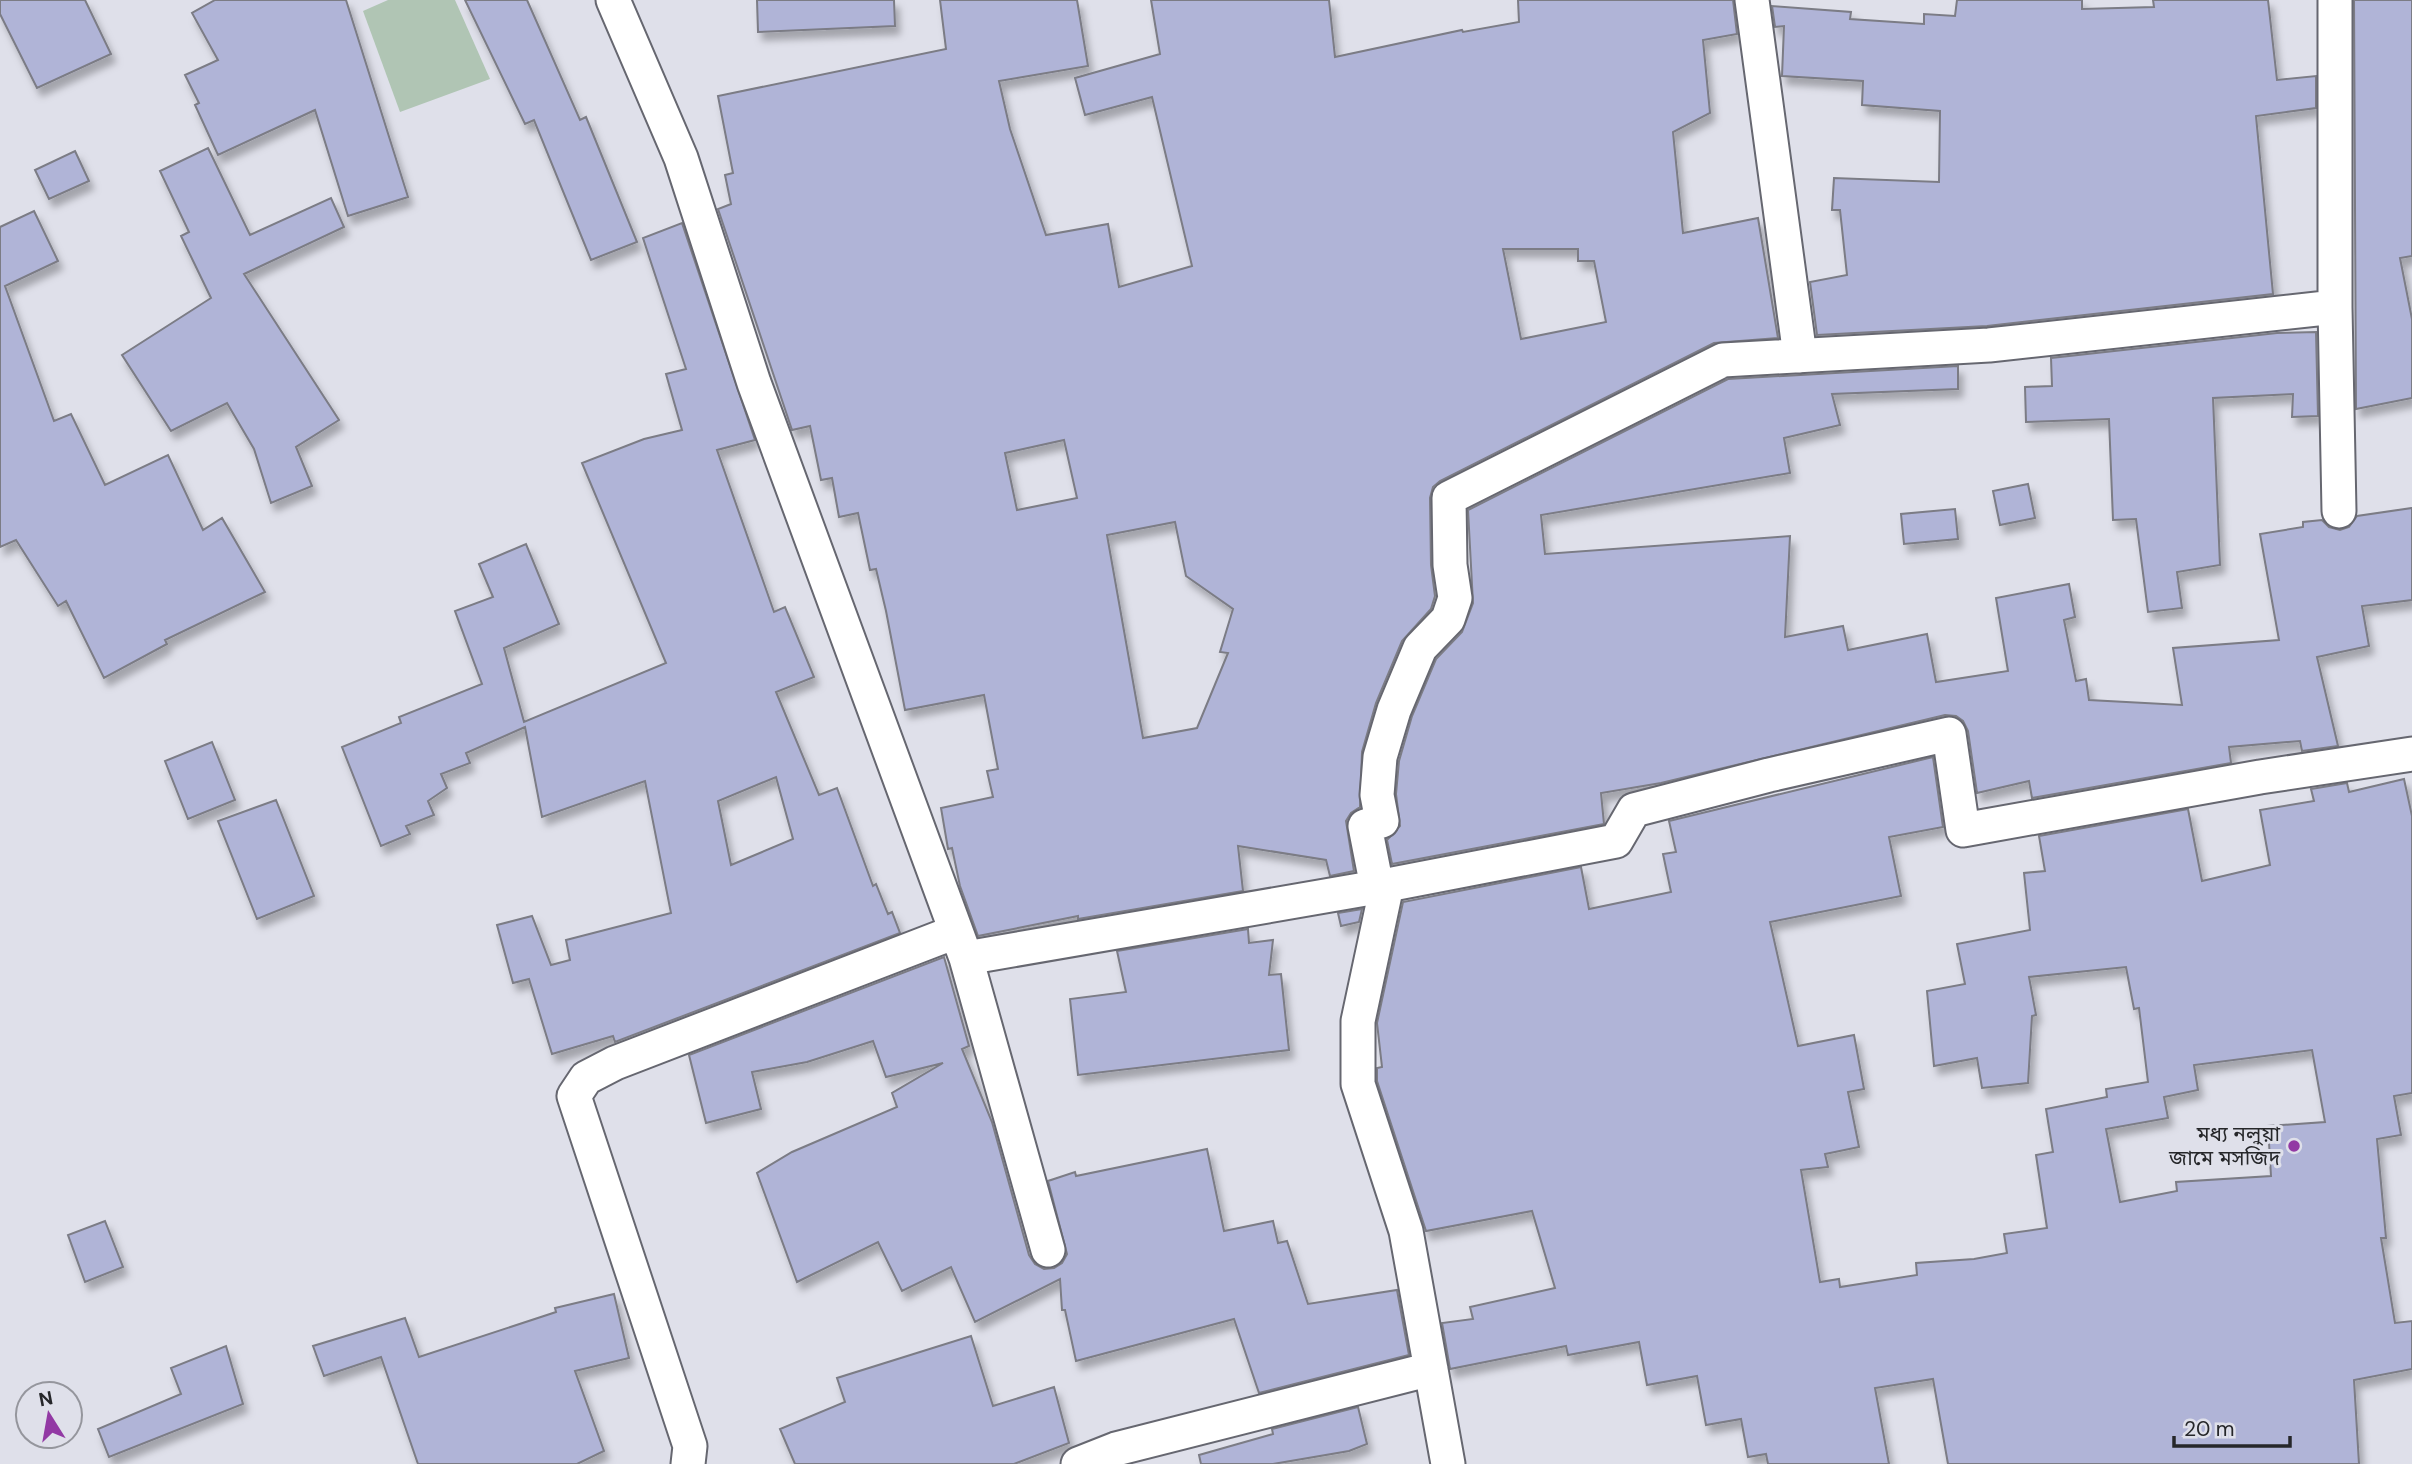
<svg xmlns="http://www.w3.org/2000/svg" width="2412" height="1464" font-family="'DM Sans','Noto Sans Bengali',sans-serif">
	<style>
		.green { fill: #b0c5b4 }
		.building { fill: #b0b4d7; stroke: #7b7c85; stroke-width: 2; fill-rule: evenodd; filter: url(#shadow) }
		.lines { fill: none; stroke-linecap: round; stroke-linejoin: round }
		.street-casing { stroke: #666770; stroke-width: 37 }
		.street { stroke: #fff; stroke-width: 33 }
		.poi-dot { fill: #9239a4; stroke: #dfe0ea; stroke-width: 2.5 }
		.labels { text-anchor: middle; dominant-baseline: central; stroke-width: 6; stroke-linejoin: round; paint-order: stroke }
		.poi-label { font-size: 21px; fill: #26272a; stroke: #dfe0ea; text-anchor: end }
	</style>
	<defs>
		<filter id="shadow"><feDropShadow dx="4.5" dy="8" stdDeviation="3.5" flood-color="#0004"/></filter>
	</defs>
	<rect width="100%" height="100%" fill="#dfe0ea"/>
	<path class="green" d="M 388,0 L 455,0 L 490,79 L 400,112 L 363,11 Z"/>
	<path class="building" d="M 0,0 L 85,0 L 111,54 L 37,88 L 0,14 Z
		M 215,0 L 346,0 L 408,197 L 348,216 L 315,110 L 218,155 L 195,105 L 199,103 L 185,75 L 218,60 L 192,13 Z
		M 465,0 L 527,0 L 580,120 L 586,117 L 637,242 L 591,260 L 534,120 L 525,124 Z
		M 757,0 L 894,0 L 895,26 L 758,32 Z
		M 940,0 L 1077,0 L 1088,66 L 999,81 L 1010,129 L 1046,235 L 1108,224 L 1119,287 L 1192,266 L 1152,97 L 1085,115 L 1075,78 L 1160,54 L 1151,0 L 1329,0 L 1335,57 L 1462,30 L 1463,32 L 1519,22 L 1518,0 L 1733,0 L 1737,34 L 1703,40 L 1710,113 L 1673,132 L 1683,233 L 1758,218 L 1778,338 L 1714,343 L 1440,481 L 1433,487 L 1430,498 L 1431,565 L 1435,596 L 1431,609 L 1402,641 L 1376,703 L 1362,752 L 1360,807 L 1351,813 L 1346,821 L 1354,871 L 1330,876 L 1326,860 L 1238,846 L 1243,891 L 1078,919 L 1078,916 L 978,936 L 960,886 L 952,848 L 948,849 L 941,808 L 993,797 L 987,771 L 998,769 L 984,695 L 905,710 L 886,611 L 876,569 L 870,570 L 858,513 L 839,517 L 832,478 L 821,480 L 810,426 L 792,430 L 718,209 L 731,204 L 725,175 L 733,173 L 718,96 L 946,49 ZM 1503,249 L 1578,249 L 1578,261 L 1594,261 L 1606,322 L 1521,339 ZM 1064,440 L 1077,498 L 1017,510 L 1005,453 ZM 1175,522 L 1186,576 L 1233,609 L 1220,652 L 1228,653 L 1197,728 L 1143,738 L 1107,535 Z
		M 1957,0 L 2082,0 L 2082,9 L 2154,7 L 2153,0 L 2268,0 L 2277,80 L 2316,76 L 2316,108 L 2256,116 L 2273,294 L 1987,326 L 1817,335 L 1810,282 L 1847,275 L 1840,210 L 1832,210 L 1834,178 L 1939,182 L 1940,111 L 1862,105 L 1863,81 L 1782,76 L 1784,26 L 1775,27 L 1772,6 L 1851,12 L 1850,19 L 1924,24 L 1924,14 L 1955,16 Z
		M 2354,0 L 2412,0 L 2412,256 L 2400,258 L 2412,319 L 2412,398 L 2356,409 Z
		M 208,148 L 250,235 L 331,198 L 344,227 L 244,274 L 339,420 L 296,447 L 312,486 L 271,503 L 254,449 L 227,403 L 171,431 L 122,355 L 211,298 L 181,236 L 189,232 L 160,171 Z
		M 75,151 L 89,181 L 49,199 L 35,170 Z
		M 34,211 L 58,261 L 5,286 L 54,421 L 71,414 L 105,485 L 168,455 L 203,530 L 222,518 L 265,592 L 165,640 L 167,644 L 104,678 L 66,601 L 58,606 L 16,540 L 0,547 L 0,227 Z
		M 682,223 L 755,440 L 717,450 L 774,612 L 785,607 L 814,677 L 776,692 L 819,795 L 837,788 L 873,886 L 876,884 L 888,914 L 892,912 L 900,933 L 615,1042 L 613,1036 L 552,1054 L 529,979 L 513,983 L 497,925 L 532,916 L 551,965 L 570,960 L 566,940 L 671,913 L 645,781 L 542,817 L 525,727 L 466,753 L 470,763 L 441,774 L 447,788 L 428,801 L 434,815 L 406,826 L 410,834 L 381,846 L 342,747 L 401,723 L 399,717 L 482,684 L 455,611 L 493,597 L 479,564 L 526,544 L 559,624 L 504,648 L 524,722 L 666,663 L 582,463 L 644,439 L 682,430 L 666,374 L 686,369 L 643,238 ZM 776,777 L 793,839 L 731,865 L 718,801 Z
		M 2316,332 L 2318,416 L 2292,417 L 2293,394 L 2213,398 L 2220,565 L 2177,572 L 2182,608 L 2148,612 L 2136,519 L 2113,520 L 2109,419 L 2026,422 L 2025,387 L 2052,386 L 2051,358 L 2277,333 Z
		M 1958,366 L 1958,389 L 1832,394 L 1840,425 L 1784,438 L 1790,473 L 1541,515 L 1545,554 L 1790,536 L 1785,637 L 1843,626 L 1848,650 L 1927,634 L 1936,682 L 2008,671 L 1996,598 L 2069,584 L 2075,617 L 2064,620 L 2076,681 L 2086,679 L 2089,700 L 2182,705 L 2173,648 L 2279,640 L 2260,534 L 2303,527 L 2303,522 L 2322,520 L 2329,527 L 2340,530 L 2349,527 L 2357,516 L 2412,508 L 2412,600 L 2362,606 L 2369,646 L 2317,657 L 2338,746 L 2302,751 L 2300,741 L 2229,747 L 2231,763 L 2032,798 L 2029,781 L 1977,793 L 1968,731 L 1963,721 L 1956,716 L 1945,715 L 1661,783 L 1601,793 L 1604,824 L 1392,864 L 1387,840 L 1400,826 L 1396,794 L 1399,761 L 1412,716 L 1436,659 L 1462,632 L 1473,603 L 1468,510 L 1728,379 Z
		M 2028,484 L 2035,518 L 2000,525 L 1993,491 Z
		M 1955,509 L 1958,539 L 1904,544 L 1901,514 Z
		M 212,742 L 235,800 L 188,819 L 165,761 Z
		M 1933,757 L 1943,827 L 1889,837 L 1901,896 L 1770,922 L 1798,1046 L 1854,1035 L 1864,1089 L 1848,1092 L 1859,1147 L 1825,1154 L 1828,1167 L 1801,1170 L 1820,1282 L 1839,1279 L 1840,1287 L 1917,1275 L 1916,1263 L 1974,1259 L 2007,1253 L 2004,1234 L 2047,1228 L 2036,1155 L 2053,1152 L 2046,1109 L 2107,1097 L 2106,1089 L 2148,1082 L 2139,1008 L 2134,1009 L 2126,967 L 2029,977 L 2036,1015 L 2032,1016 L 2028,1083 L 1982,1088 L 1977,1058 L 1934,1066 L 1927,991 L 1965,984 L 1957,944 L 2030,930 L 2024,873 L 2045,871 L 2039,836 L 2188,809 L 2202,881 L 2270,865 L 2260,810 L 2314,801 L 2311,789 L 2347,783 L 2349,792 L 2404,779 L 2412,816 L 2412,1093 L 2394,1096 L 2401,1135 L 2377,1139 L 2386,1238 L 2381,1238 L 2395,1323 L 2412,1321 L 2412,1369 L 2354,1380 L 2359,1464 L 1948,1464 L 1933,1379 L 1875,1388 L 1889,1464 L 1768,1464 L 1766,1454 L 1748,1457 L 1741,1419 L 1706,1425 L 1697,1376 L 1647,1385 L 1639,1342 L 1568,1355 L 1566,1346 L 1450,1369 L 1442,1323 L 1473,1319 L 1470,1307 L 1555,1288 L 1532,1211 L 1426,1231 L 1377,1081 L 1377,1068 L 1382,1067 L 1377,1023 L 1403,902 L 1581,867 L 1589,909 L 1671,892 L 1663,854 L 1676,852 L 1669,821 ZM 2312,1050 L 2325,1122 L 2268,1126 L 2271,1176 L 2176,1182 L 2177,1191 L 2120,1202 L 2106,1129 L 2168,1118 L 2164,1097 L 2198,1090 L 2194,1065 Z
		M 276,800 L 314,896 L 257,919 L 218,821 Z
		M 1362,909 L 1359,922 L 1341,926 L 1338,913 Z
		M 1248,929 L 1249,943 L 1273,940 L 1269,975 L 1281,974 L 1289,1050 L 1078,1075 L 1070,999 L 1126,992 L 1117,951 Z
		M 944,957 L 969,1046 L 962,1049 L 992,1122 L 1029,1255 L 1035,1264 L 1044,1269 L 1054,1268 L 1062,1263 L 1067,1254 L 1048,1181 L 1075,1172 L 1076,1176 L 1207,1149 L 1224,1231 L 1273,1221 L 1278,1243 L 1287,1241 L 1308,1304 L 1397,1290 L 1409,1355 L 1259,1393 L 1234,1319 L 1076,1361 L 1065,1310 L 1062,1310 L 1060,1279 L 975,1322 L 951,1267 L 902,1291 L 878,1242 L 797,1282 L 757,1173 L 792,1152 L 897,1107 L 892,1093 L 943,1063 L 886,1077 L 873,1041 L 807,1062 L 752,1072 L 761,1109 L 706,1123 L 689,1055 Z
		M 105,1221 L 123,1267 L 85,1282 L 68,1235 Z
		M 614,1294 L 629,1358 L 575,1371 L 604,1451 L 577,1464 L 418,1464 L 381,1357 L 324,1376 L 313,1346 L 405,1318 L 419,1357 L 556,1312 L 555,1308 Z
		M 971,1336 L 993,1406 L 1054,1387 L 1069,1443 L 1014,1464 L 795,1464 L 780,1429 L 845,1402 L 837,1378 Z
		M 226,1346 L 243,1404 L 109,1457 L 98,1429 L 181,1394 L 171,1368 Z
		M 1358,1407 L 1367,1444 L 1349,1451 L 1273,1464 L 1201,1464 L 1199,1455 L 1273,1434 L 1272,1429 Z"/>
	<g class="lines">
		<g class="street-casing">
			<path id="street" d="M 613,0 L 681,158 L 754,383 L 966,958 L 1048,1250
				M 1752,0 L 1800,356
				M 2335,0 L 2335,307 L 2339,511
				M 1387,885 L 1358,1021 L 1358,1084 L 1406,1231 L 1448,1464
				M 1377,887 L 1365,826 L 1382,821 L 1377,795 L 1380,757 L 1394,710 L 1420,648 L 1448,619 L 1455,598 L 1450,565 L 1449,498 L 1723,360 L 1989,345 L 2335,307
				M 966,958 L 1377,887 L 1616,841 L 1634,810 L 1769,775 L 1949,734 L 1963,830 L 2260,777 L 2412,754
				M 688,1464 L 690,1446 L 574,1096 L 586,1078 L 615,1063 L 955,932
				M 1078,1464 L 1116,1449 L 1431,1369"/>
		</g>
		<use href="#street" class="street"/>
	</g>
	<circle class="poi-dot" cx="2294" cy="1146" r="7"/>
	<g class="labels">
		<g class="poi-label">
			<text x="2280" y="1134">মধ্য নলুয়া<tspan x="2280" dy="24">জামে মসজিদ</tspan></text>
		</g>
	</g>
	<g transform="translate(49 1415) rotate(349)"><circle r="33" fill="#dfe0ea" stroke="#95969d" stroke-width="2"/>
	<path d="M0-5L12 26L0 18L-12 26Z" fill="#9239a4"/>
	<text y="-10" font-size="19" font-weight="bold" text-anchor="middle" fill="#26272a">N</text>
	</g>
	<path d="M2174 1436v10h116v-10" fill="none" stroke="#26272a" stroke-width="3.5"/>
	<text x="2184" y="1436" font-size="21" fill="#26272a" stroke="#dfe0ea" stroke-width="5" paint-order="stroke">20 m</text>
</svg>
